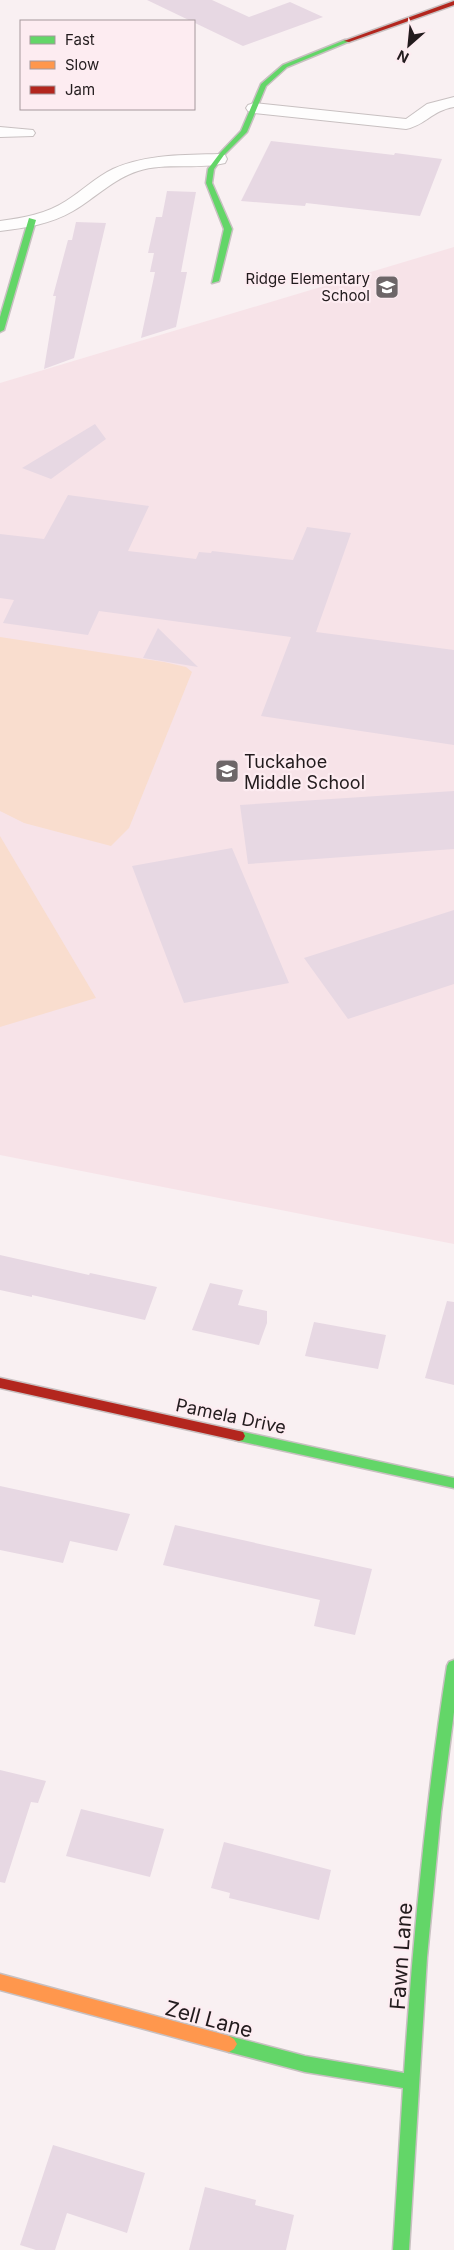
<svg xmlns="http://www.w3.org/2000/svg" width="454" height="2250" font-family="Inter,sans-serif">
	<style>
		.built { fill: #f7e3e8 }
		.green { fill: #f9ddce }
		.building { fill: #e7d8e3 }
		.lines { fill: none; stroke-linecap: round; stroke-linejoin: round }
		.street-casing { stroke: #c8c0c1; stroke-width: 2 }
		.fast-casing { stroke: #c8c0c1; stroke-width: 3 }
		.slow-casing { stroke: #c8c0c1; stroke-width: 3 }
		.jam-casing { stroke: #c8c0c1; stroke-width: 3 }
		.street { fill: #fefdfd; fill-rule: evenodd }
		.fast { fill: #63d668; fill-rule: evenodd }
		.slow { fill: #ff974d; fill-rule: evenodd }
		.jam { fill: #b3261e; fill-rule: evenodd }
		.labels { text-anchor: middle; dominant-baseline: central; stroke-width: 4.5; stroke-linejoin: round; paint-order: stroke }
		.far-poi-label { font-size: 15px; fill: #221b1d; stroke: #fdecf1; text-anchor: end }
		.poi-label { font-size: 18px; fill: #221b1d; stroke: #fdecf1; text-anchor: start }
		.street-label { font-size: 18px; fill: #221b1d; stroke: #fdecf1 }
		.near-street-label { font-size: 21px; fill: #221b1d; stroke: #fdecf1 }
	</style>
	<rect width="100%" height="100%" fill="#f9f0f2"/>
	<path class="built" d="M 454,247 L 454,1244 L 0,1155 L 0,383 Z"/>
	<path class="green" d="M 0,637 L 164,662 L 186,667 L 192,672 L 129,828 L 111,846 L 24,823 L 0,811 Z
		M 0,836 L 96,998 L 0,1027 Z"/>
	<path class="building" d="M 147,0 L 212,0 L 249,17 L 290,2 L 323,17 L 243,46 Z
		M 271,141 L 394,155 L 395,153 L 442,159 L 420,216 L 306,203 L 305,206 L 241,201 Z
		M 167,191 L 196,192 L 181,272 L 187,272 L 176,327 L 141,338 L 155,272 L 150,272 L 154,253 L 148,253 L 156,217 L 162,217 Z
		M 76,222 L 106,223 L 74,358 L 44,369 L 56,296 L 53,296 L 68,240 L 72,240 Z
		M 95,424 L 106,439 L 51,479 L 22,468 Z
		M 68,495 L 149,506 L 128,551 L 196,559 L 199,552 L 211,553 L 212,551 L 293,560 L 307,527 L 351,533 L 316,632 L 454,650 L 454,745 L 261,716 L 291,637 L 99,611 L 88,635 L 3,623 L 14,600 L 0,598 L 0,534 L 44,539 Z
		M 158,628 L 198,667 L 143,658 Z
		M 454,791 L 454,849 L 248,864 L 240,805 Z
		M 232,848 L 289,983 L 184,1003 L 132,866 Z
		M 454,910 L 454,984 L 348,1019 L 304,958 Z
		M 0,1255 L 89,1275 L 90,1273 L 157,1287 L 145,1320 L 32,1295 L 32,1297 L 0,1290 Z
		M 210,1283 L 243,1290 L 238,1305 L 267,1311 L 267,1323 L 259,1345 L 192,1330 Z
		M 447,1301 L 454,1302 L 454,1385 L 425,1378 Z
		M 314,1322 L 386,1335 L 378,1369 L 305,1356 Z
		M 0,1486 L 130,1514 L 117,1551 L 70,1541 L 63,1563 L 0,1550 Z
		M 175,1525 L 372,1569 L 355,1635 L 314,1626 L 320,1600 L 163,1565 Z
		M 0,1770 L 46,1781 L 38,1803 L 31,1802 L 5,1883 L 0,1882 Z
		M 81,1809 L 164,1829 L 150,1877 L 66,1856 Z
		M 224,1842 L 331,1870 L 319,1920 L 229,1898 L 230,1893 L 211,1888 Z
		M 53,2145 L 145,2173 L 127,2233 L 67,2213 L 55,2250 L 36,2250 L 20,2245 Z
		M 205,2187 L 256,2200 L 255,2205 L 294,2215 L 286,2250 L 189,2250 Z"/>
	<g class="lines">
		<g class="street-casing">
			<path id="street" d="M 454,97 L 454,107 C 431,111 426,125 406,129 L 254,113 L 248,111 L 246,108 L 248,105 L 254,103 L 406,119 L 427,104 Z
				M 0,127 L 33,130 L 35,133 L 33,136 L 0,137 Z
				M 219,154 L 225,155 L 227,159 L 225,163 C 197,170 166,162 138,171 C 113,179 95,198 73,211 C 51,224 25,228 0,231 L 0,221 C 23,218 46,214 66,201 C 82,191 96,177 113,169 C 146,154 184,155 219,154 Z"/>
		</g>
		<g class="fast-casing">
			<path id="fast" d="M 345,40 L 350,41 L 287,67 L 266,86 L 247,132 L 224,155 L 214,169 L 212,183 L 232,229 L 219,281 L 212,283 L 224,229 L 206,183 L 208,169 L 220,153 L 241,131 L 261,84 L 283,65 Z
				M 29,218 L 36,220 L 4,330 L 0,332 L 0,317 Z
				M 239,1431 L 454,1478 L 454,1488 L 239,1441 L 235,1440 L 233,1436 L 235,1432 Z
				M 454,1660 L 454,1712 L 441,1812 L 427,1957 L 409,2250 L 393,2250 L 403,2088 L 305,2072 L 229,2052 L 224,2049 L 221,2044 L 224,2039 L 229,2036 L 305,2056 L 404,2073 C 413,1937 426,1801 447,1666 L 449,1662 Z"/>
		</g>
		<g class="slow-casing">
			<path id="slow" d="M 0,1974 L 229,2036 L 234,2039 L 237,2044 L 234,2049 L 229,2052 L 0,1990 Z"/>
		</g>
		<g class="jam-casing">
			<path id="jam" d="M 454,1 L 454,5 L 349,42 L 344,41 Z
				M 0,1378 L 239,1431 L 243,1432 L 245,1436 L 243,1440 L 239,1441 L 0,1388 Z"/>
		</g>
		<use href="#street" class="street"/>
		<use href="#fast" class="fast"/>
		<use href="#slow" class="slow"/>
		<use href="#jam" class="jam"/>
	</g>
	<defs>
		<g id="school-square" transform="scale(1.25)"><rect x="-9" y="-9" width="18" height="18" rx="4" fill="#6d6668" stroke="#fdecf1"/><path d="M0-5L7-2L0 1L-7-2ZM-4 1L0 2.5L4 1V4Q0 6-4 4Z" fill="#fff"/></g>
	</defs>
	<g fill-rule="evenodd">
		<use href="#school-square" x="387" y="287"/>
		<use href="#school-square" x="227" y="771"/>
	</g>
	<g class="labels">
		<g class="far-poi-label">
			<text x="370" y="278">Ridge Elementary<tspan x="370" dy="17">School</tspan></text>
		</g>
		<g class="poi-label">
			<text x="244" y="761">Tuckahoe<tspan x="244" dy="21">Middle School</tspan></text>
		</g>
		<g class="street-label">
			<text transform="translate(231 1416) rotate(12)">Pamela Drive</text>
		</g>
		<g class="near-street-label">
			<text transform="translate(401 1956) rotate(-86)">Fawn Lane</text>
			<text transform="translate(209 2019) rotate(15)">Zell Lane</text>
		</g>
	</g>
	<rect x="20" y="20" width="175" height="90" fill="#fdecf1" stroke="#a5989c"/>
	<rect x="30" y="36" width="25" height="8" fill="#63d668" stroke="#a5989c"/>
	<text x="65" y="45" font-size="15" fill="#221b1d">Fast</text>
	<rect x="30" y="61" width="25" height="8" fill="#ff974d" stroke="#a5989c"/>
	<text x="65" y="70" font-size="15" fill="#221b1d">Slow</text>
	<rect x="30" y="86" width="25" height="8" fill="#b3261e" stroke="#a5989c"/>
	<text x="65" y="95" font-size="15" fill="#221b1d">Jam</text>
	<g transform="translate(409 45) rotate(207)" stroke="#fdecf1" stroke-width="4" paint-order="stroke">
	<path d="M0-4L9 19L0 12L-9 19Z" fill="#221b1d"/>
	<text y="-8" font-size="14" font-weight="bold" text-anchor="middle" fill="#221b1d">N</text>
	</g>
</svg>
